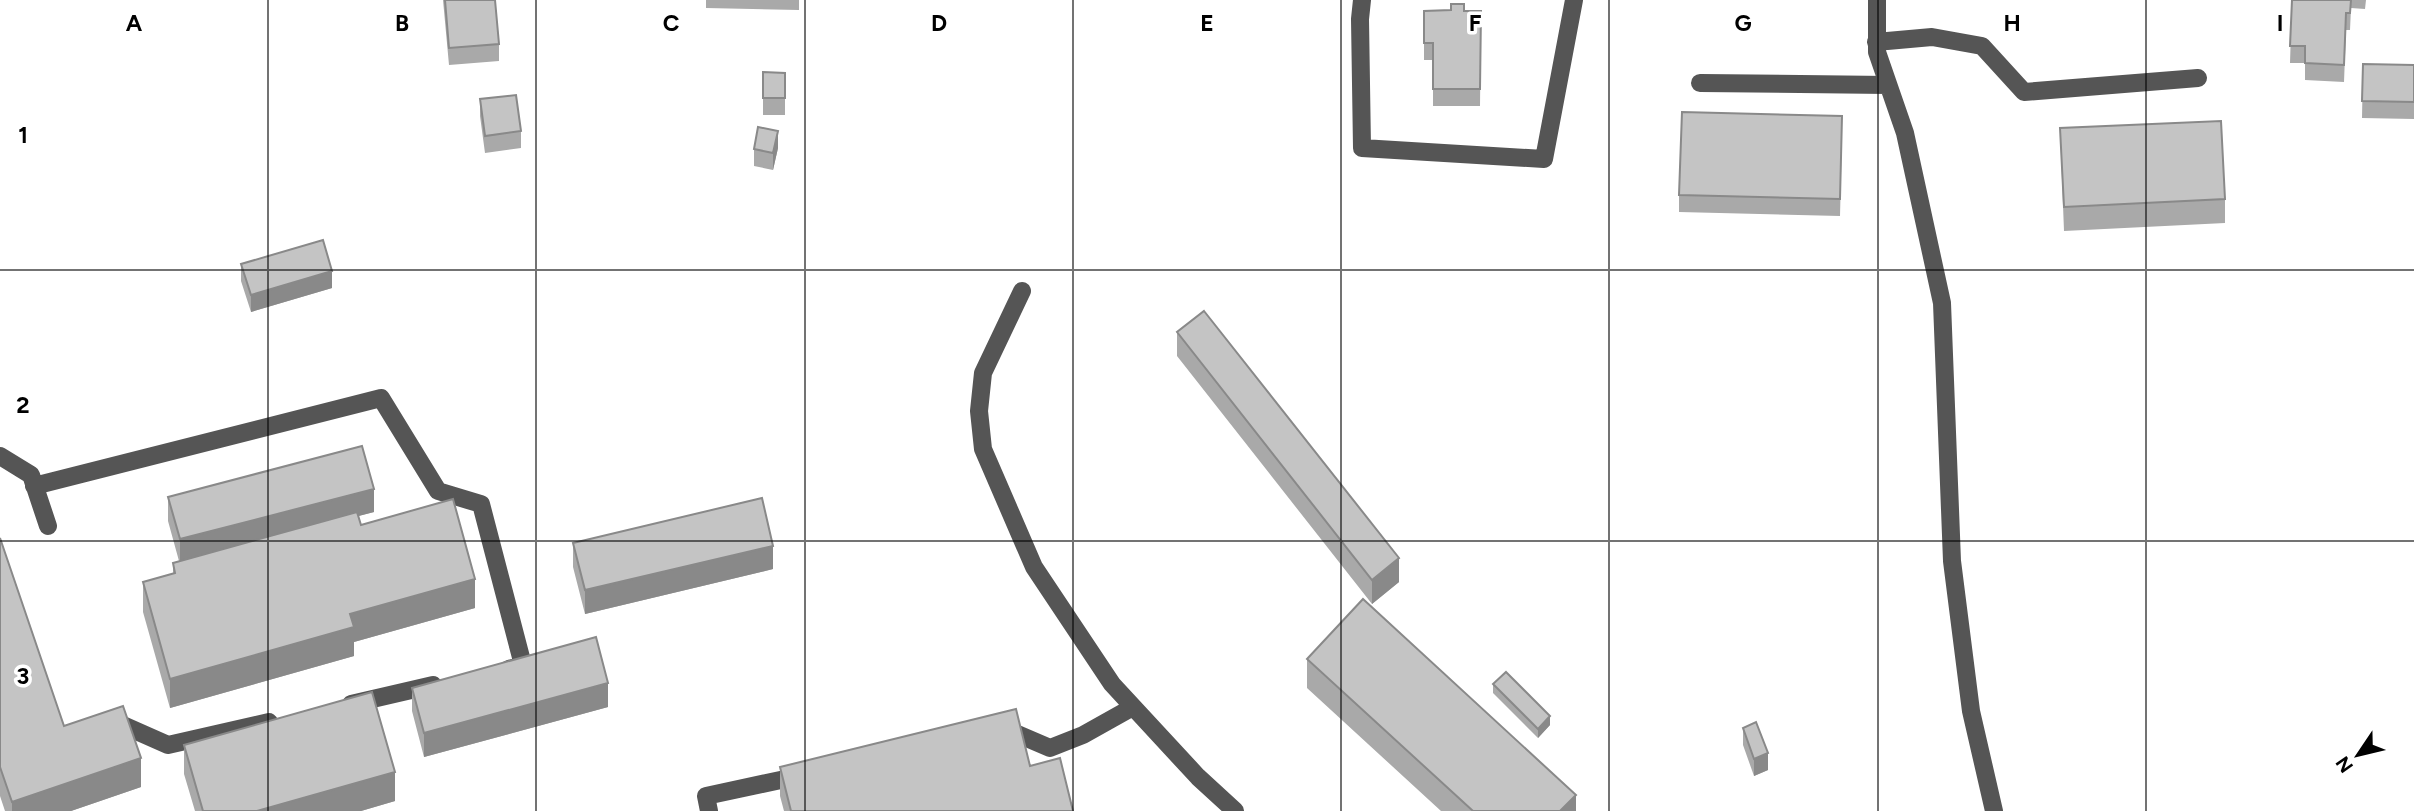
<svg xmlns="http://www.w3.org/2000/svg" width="2414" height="811" font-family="Figtree,sans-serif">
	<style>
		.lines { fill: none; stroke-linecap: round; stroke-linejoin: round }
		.minor { stroke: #555; stroke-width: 18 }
		.wall { fill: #a9a9a9 }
		.shaded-wall { fill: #898989 }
		.building { fill: #c4c4c4; stroke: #898989; stroke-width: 2 }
		.grid { fill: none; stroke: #000; stroke-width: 2; stroke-opacity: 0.55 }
		.grid-label { font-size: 23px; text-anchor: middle; font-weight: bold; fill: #000; stroke: #fff; stroke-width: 7; stroke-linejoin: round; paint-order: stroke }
	</style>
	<rect width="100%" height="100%" fill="#fff"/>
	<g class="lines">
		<path class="minor" d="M 1362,0 L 1360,19 L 1362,148 L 1544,159 L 1574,0
			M 1877,0 L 1877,52 L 1905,133 L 1942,303 L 1952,561 L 1971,711 L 1994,811
			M 1876,42 L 1932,37 L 1982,46 L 2024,92 L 2198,78
			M 1700,83 L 1888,85
			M 1022,291 L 983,373 L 979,411 L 983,449 L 1034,567 L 1112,684 L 1198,777 L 1235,811
			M 0,456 L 31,475 L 48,526
			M 34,486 L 381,398 L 438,491 L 481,504 L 523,665 L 509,669
			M 351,704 L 433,685
			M 116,722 L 168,745 L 269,722
			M 999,737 L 1015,733 L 1050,748 L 1083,735 L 1133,707
			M 709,811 L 706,796 L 804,775"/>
	</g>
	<path class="wall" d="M 443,0 L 495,0 L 499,44 L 499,61 L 449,65 Z
		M 706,0 L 799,0 L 799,10 L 706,8 Z
		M 2292,0 L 2366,0 L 2365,9 L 2351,8 L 2350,30 L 2346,30 L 2344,82 L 2305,80 L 2305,63 L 2290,63 Z
		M 1424,11 L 1481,11 L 1480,106 L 1433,106 L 1433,60 L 1424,60 Z
		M 2363,64 L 2414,65 L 2414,119 L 2362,118 Z
		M 763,72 L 785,73 L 785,115 L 763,115 Z
		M 480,99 L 521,131 L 521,148 L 485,153 L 480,116 Z
		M 2060,128 L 2225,199 L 2225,223 L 2064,231 Z
		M 1842,133 L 1840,216 L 1679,212 L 1679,195 Z
		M 778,148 L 773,170 L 754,166 L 754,149 Z
		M 241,264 L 332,288 L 251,312 L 241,281 Z
		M 1177,332 L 1399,582 L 1372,604 L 1177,356 Z
		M 168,497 L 374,512 L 358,516 L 361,525 L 475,608 L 354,642 L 354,656 L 170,708 L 143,612 L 143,582 L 173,574 L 173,563 L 179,561 L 168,521 Z
		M 0,538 L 64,726 L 141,787 L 71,811 L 5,811 L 0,796 Z
		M 573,543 L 773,569 L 585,614 L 573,567 Z
		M 1307,659 L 1576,811 L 1441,811 L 1307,688 Z
		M 1493,684 L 1550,725 L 1538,738 L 1493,693 Z
		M 412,688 L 608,707 L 424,757 L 412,711 Z
		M 1743,728 L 1768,770 L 1754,776 L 1743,745 Z
		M 184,745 L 395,801 L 361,811 L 195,811 L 184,774 Z
		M 1030,766 L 1073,811 L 784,811 L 780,796 L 780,767 Z"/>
	<path class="shaded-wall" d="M 778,131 L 778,148 L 773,170 L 773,153 Z
		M 332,271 L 332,288 L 251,312 L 251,295 Z
		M 374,489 L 374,512 L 180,563 L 180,539 Z
		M 773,546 L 773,569 L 585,614 L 585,590 Z
		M 1399,558 L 1399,582 L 1372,604 L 1372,580 Z
		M 475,579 L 475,608 L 354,642 L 354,656 L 170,708 L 170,679 L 350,614 Z
		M 608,683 L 608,707 L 424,757 L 424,733 Z
		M 1550,716 L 1550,725 L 1538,738 L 1538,729 Z
		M 1768,753 L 1768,770 L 1754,776 L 1754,759 Z
		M 141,758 L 141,787 L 71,811 L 12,811 L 12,802 Z
		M 395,772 L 395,801 L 361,811 L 257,811 Z
		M 1576,795 L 1576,811 L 1560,811 Z"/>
	<path class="building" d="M 445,0 L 495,0 L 499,44 L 449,48 Z
		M 2292,0 L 2351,0 L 2350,13 L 2346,13 L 2344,65 L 2305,63 L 2305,46 L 2290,46 Z
		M 1451,4 L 1464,4 L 1464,11 L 1481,11 L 1480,89 L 1433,89 L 1433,43 L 1424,43 L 1424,11 L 1451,10 Z
		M 2363,64 L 2414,65 L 2414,102 L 2362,101 Z
		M 763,72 L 785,73 L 785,98 L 763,98 Z
		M 516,95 L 521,131 L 485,136 L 480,99 Z
		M 1682,112 L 1842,116 L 1840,199 L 1679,195 Z
		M 2221,121 L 2225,199 L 2064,207 L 2060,128 Z
		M 758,127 L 778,131 L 773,153 L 754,149 Z
		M 323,240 L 332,271 L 251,295 L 241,264 Z
		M 1204,311 L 1399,558 L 1372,580 L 1177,332 Z
		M 362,446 L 374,489 L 180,539 L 168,497 Z
		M 762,498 L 773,546 L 585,590 L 573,543 Z
		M 453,499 L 475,579 L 350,614 L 354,627 L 170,679 L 143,582 L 175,573 L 173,563 L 357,512 L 361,525 Z
		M 0,538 L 64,726 L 123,706 L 141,758 L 12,802 L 0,767 Z
		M 1363,599 L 1576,795 L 1560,811 L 1473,811 L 1307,659 Z
		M 596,637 L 608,683 L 424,733 L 412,688 Z
		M 1506,672 L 1550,716 L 1538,729 L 1493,684 Z
		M 372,692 L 395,772 L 257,811 L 203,811 L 184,745 Z
		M 1016,709 L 1030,766 L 1060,758 L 1073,811 L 791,811 L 780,767 Z
		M 1756,722 L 1768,753 L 1754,759 L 1743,728 Z"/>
	<path class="grid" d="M 268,0 L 268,811M 536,0 L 536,811M 805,0 L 805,811M 1073,0 L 1073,811M 1341,0 L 1341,811M 1609,0 L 1609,811M 1878,0 L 1878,811M 2146,0 L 2146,811M 0,270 L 2414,270M 0,541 L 2414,541"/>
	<g class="grid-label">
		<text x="134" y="31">A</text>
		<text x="402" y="31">B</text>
		<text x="671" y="31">C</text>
		<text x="939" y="31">D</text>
		<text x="1207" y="31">E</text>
		<text x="1475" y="31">F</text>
		<text x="1743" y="31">G</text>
		<text x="2012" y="31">H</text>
		<text x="2280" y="31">I</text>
		<text x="23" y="143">1</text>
		<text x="23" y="413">2</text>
		<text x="23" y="684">3</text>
	</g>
	<g transform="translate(2358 755) rotate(235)" stroke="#ffffff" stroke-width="5" paint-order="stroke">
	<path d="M0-5L12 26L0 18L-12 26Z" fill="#000000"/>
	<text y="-10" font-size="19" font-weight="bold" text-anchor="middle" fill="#000000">N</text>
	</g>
</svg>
